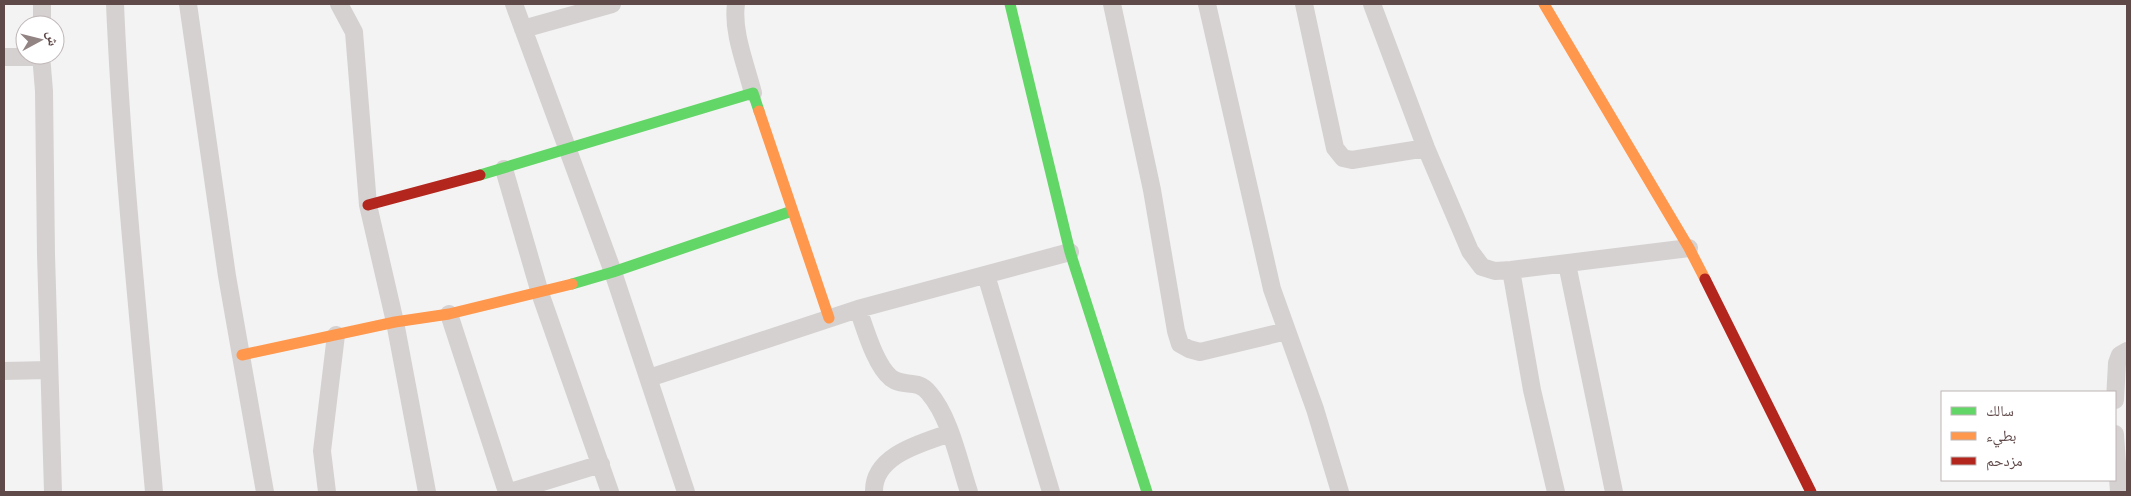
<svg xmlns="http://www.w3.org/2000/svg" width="2131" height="496" font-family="Ubuntu,'Noto Naskh Arabic',sans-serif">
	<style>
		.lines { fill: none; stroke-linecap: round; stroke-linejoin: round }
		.street { stroke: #d6d1d1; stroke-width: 18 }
		.fast { stroke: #63d668; stroke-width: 11 }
		.slow { stroke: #ff974d; stroke-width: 11 }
		.jam { stroke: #b3261e; stroke-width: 11 }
	</style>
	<rect width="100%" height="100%" fill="#f3f3f3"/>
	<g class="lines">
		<path class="street" d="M 115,4 C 122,167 140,329 154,492
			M 188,4 L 227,276 L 265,492
			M 339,4 L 354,32 L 368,205 L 395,322 L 427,492
			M 514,4 L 613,272 L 686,492
			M 736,4 C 732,32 746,65 753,93
			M 1112,4 L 1152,190 L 1176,331 L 1180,344 L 1189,349 L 1200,352 L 1287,331
			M 1207,4 L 1272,289 L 1315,409 L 1340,492
			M 1304,4 L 1335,148 L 1343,158 L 1352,160 L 1426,148
			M 1372,4 L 1426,148 L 1470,251 L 1482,267 L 1495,271 L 1511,270 L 1689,248
			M 42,25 L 42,4
			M 523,29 L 612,4
			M 41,55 L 44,91 L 46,254 L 53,492
			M 4,57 L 41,57
			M 504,169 L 540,293 L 610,492
			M 1567,264 L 1614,492
			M 1511,270 L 1532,390 L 1556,492
			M 986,275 L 1051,492
			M 858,309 C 865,328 875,365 891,378 C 904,388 917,378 929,393 C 950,417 959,462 969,492
			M 449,314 L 507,492
			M 4,371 L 49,370
			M 649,378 L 858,309 L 1070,252
			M 2115,400 L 2117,363 L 2120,355 L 2127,351
			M 2115,434 L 2119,492
			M 327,492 L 322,451 L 336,335
			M 510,492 L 601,464
			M 874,492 C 873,455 922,443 950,433"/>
		<path class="fast" d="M 1010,4 L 1070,252 L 1147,492
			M 480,175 L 753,93 L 759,111
			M 572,284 L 613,272 L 792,211"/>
		<path class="slow" d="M 1544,4 L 1689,248 L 1705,279
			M 759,111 L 829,318
			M 242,355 L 395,322 L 449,314 L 572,284"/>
		<path class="jam" d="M 368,205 L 480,175
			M 1705,279 L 1811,492"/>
	</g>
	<rect width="2131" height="496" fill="none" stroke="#604949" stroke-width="10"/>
	<rect x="1941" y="391" width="175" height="90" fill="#ffffff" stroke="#bfb6b6"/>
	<rect x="1951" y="407" width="25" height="8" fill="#63d668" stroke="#bfb6b6"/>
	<text x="1986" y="416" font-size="15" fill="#604949">سالك</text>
	<rect x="1951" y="432" width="25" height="8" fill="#ff974d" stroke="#bfb6b6"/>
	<text x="1986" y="441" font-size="15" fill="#604949">بطيء</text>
	<rect x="1951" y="457" width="25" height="8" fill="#b3261e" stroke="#bfb6b6"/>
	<text x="1986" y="466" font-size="15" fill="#604949">مزدحم</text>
	<g transform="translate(40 40) rotate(83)"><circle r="24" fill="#ffffff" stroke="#bfb6b6"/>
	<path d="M0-4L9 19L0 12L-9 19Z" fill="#938484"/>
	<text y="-8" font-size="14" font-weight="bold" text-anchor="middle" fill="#604949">ش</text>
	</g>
</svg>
